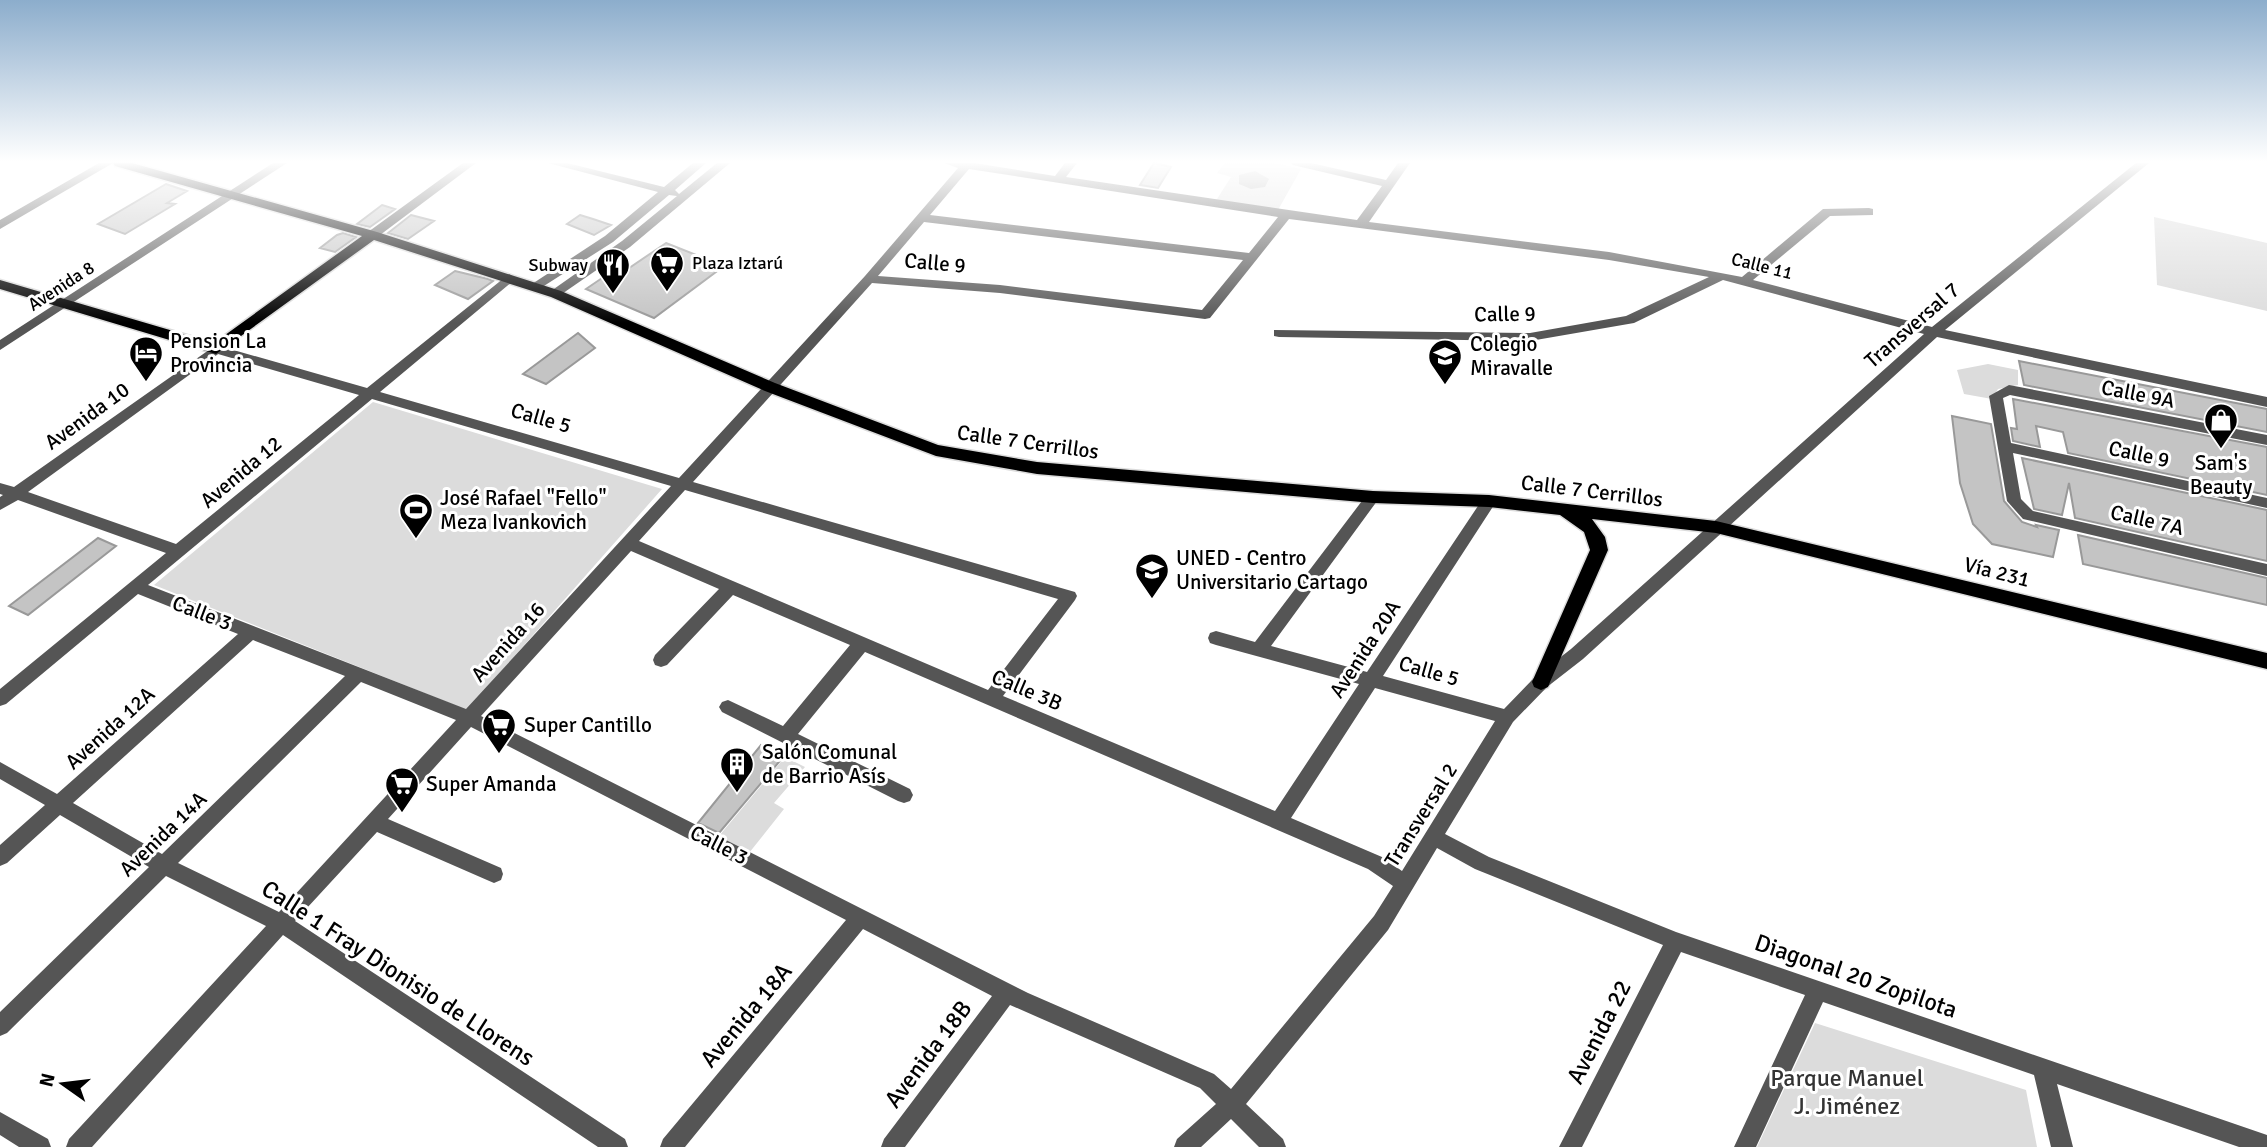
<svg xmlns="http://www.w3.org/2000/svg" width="2267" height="1147" font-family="Signika,sans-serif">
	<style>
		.green { fill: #dcdcdc }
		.water { fill: #a3a3a3 }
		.building { fill: #c4c4c4; stroke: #999; stroke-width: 2 }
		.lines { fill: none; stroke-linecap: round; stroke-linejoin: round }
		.major-casing { stroke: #dbdbdb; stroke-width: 3 }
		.minor { fill: #555; fill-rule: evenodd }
		.major { fill: #000; fill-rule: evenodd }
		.labels { text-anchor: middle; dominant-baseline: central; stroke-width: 6; stroke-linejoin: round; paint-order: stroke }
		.far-poi-label { font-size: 18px; fill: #000; stroke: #fff; text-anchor: start }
		.far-street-label { font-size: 18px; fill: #000; stroke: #fff }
		.street-label { font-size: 21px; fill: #000; stroke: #fff }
		.poi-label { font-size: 21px; fill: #000; stroke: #fff; text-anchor: start }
		.near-street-label { font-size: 24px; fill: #000; stroke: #fff }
		.near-park-label { font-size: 24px; fill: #333; stroke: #fff }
	</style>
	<rect width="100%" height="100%" fill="#fff"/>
	<path class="green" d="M 1225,163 L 1275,163 L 1301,169 L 1278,210 L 1213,201 L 1217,199 L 1231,177 L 1217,173 Z
		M 2154,217 L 2267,243 L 2267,311 L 2157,285 Z
		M 1988,364 L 2018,370 L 2018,385 L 1998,389 L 1992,399 L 1964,394 L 1957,370 Z
		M 373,402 L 662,489 L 467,710 L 154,585 Z
		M 785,757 L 805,767 L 774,803 L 784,809 L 745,858 L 714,842 Z
		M 1815,1023 L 2026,1090 L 2037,1147 L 1757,1147 Z"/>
	<path class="water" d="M 1255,171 L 1269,179 L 1265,187 L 1251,189 L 1239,184 L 1239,175 Z"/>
	<path class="building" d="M 1154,163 L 1171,167 L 1158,188 L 1140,185 Z
		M 166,184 L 187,191 L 167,203 L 175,204 L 125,234 L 98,224 Z
		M 382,205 L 395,209 L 370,227 L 357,224 Z
		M 411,215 L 434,221 L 408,239 L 388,233 Z
		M 580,215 L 593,219 L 611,225 L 594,235 L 567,224 Z
		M 343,233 L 356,237 L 335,252 L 320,248 L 337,235 Z
		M 666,243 L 724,266 L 654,318 L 586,289 L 605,276 L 613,279 Z
		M 455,271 L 488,279 L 493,281 L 468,299 L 435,285 Z
		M 578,333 L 595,348 L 546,384 L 523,374 Z
		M 2019,361 L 2267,409 L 2267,432 L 2024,385 Z
		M 2013,399 L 2267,447 L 2267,495 L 2068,453 L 2063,432 L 2036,426 L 2040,447 L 2013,441 L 2011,428 L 2017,429 Z
		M 1952,416 L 1991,424 L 2004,501 L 2022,522 L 2037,527 L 2036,525 L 2059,530 L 2053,557 L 1992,544 L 1973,524 L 1960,483 Z
		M 2022,458 L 2267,510 L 2267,561 L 2075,518 L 2069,483 L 2062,515 L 2034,509 Z
		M 2078,535 L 2267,578 L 2267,605 L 2083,564 Z
		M 98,538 L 116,546 L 28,615 L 9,606 Z
		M 761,745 L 784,756 L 719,833 L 698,823 Z"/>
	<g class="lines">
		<g class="major-casing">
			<path id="major" d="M 113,163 L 132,163 L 377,232 L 561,291 L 775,383 L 938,445 L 1037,462 L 1373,491 L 1489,495 L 1716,521 L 2267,653 L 2267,669 L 1716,533 L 1592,519 L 1605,537 L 1608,550 L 1550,682 L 1548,687 L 1541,690 L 1534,687 L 1532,682 L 1590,550 L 1584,532 L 1560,515 L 1489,507 L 1373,503 L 1037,474 L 936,456 L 765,391 L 551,297 L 374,240 L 216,354 L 0,289 L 0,280 L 214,343 L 362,236 L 115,166 Z"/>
		</g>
		<path class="minor" d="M 99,163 L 113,163 L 0,229 L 0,220 Z
			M 273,163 L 287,163 L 0,350 L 0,340 Z
			M 463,163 L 476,163 L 376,238 L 368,238 L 368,232 Z
			M 548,163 L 567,163 L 664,187 L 693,163 L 706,163 L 675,190 L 679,194 L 717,163 L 730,163 L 630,247 L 556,298 L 550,294 L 551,291 L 622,241 L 677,196 L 669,195 L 613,242 L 536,291 L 530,287 L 532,284 L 605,236 L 658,192 Z
			M 944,163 L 974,163 L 1055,176 L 1065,163 L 1077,163 L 1066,177 L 1357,220 L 1382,186 L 1293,165 L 1291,163 L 1311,163 L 1386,180 L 1398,163 L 1410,163 L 1369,222 L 1609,252 L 1742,277 L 1823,209 L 1869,208 L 1873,209 L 1873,215 L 1830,216 L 1753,280 L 1932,327 L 2136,163 L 2149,163 L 1945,330 L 2267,397 L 2267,407 L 1937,337 L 1583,659 L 1547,687 L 1513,722 L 1445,834 L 1489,857 L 1676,932 L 2267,1135 L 2267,1147 L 2239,1147 L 2057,1084 L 2073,1147 L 2051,1147 L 2034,1075 L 1823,1002 L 1756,1147 L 1734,1147 L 1805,995 L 1681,952 L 1582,1147 L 1559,1147 L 1663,945 L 1475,869 L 1437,848 L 1388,930 L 1246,1104 L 1283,1139 L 1286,1147 L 1259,1147 L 1231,1119 L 1201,1147 L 1174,1147 L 1177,1139 L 1216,1104 L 1200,1088 L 1010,1005 L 905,1147 L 881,1147 L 884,1139 L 992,996 L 863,929 L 685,1147 L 660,1147 L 663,1139 L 846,920 L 471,727 L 388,819 L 501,868 L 503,874 L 501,880 L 494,883 L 487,880 L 377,832 L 295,921 L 625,1139 L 628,1147 L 598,1147 L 283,935 L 92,1147 L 66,1147 L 69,1139 L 266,926 L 166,876 L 7,1033 L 0,1036 L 0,1012 L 149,867 L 60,815 L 7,863 L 0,866 L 0,845 L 45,805 L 0,779 L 0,762 L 57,794 L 238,634 L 138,594 L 6,704 L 0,706 L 0,689 L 166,553 L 18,500 L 0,510 L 0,497 L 3,495 L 0,494 L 0,483 L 14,487 L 216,345 L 367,388 L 509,274 L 515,278 L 513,281 L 380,392 L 679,478 L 865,276 L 958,168 ZM 969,169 L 1278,217 L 1249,253 L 930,215 ZM 1289,219 L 1609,260 L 1709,277 L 1626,316 L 1530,333 L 1274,330 L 1274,336 L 1279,337 L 1530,341 L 1634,323 L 1723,280 L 1924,334 L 1571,649 L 1535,677 L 1504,709 L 1383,676 L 1494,505 L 1496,501 L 1489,496 L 1484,497 L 1367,672 L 1271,646 L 1380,497 L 1373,492 L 1368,493 L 1255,642 L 1216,631 L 1210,633 L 1208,638 L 1210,643 L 1216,645 L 1359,684 L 1275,811 L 1003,696 L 1075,600 L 1077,596 L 1075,592 L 693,482 L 872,283 L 1000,293 L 1205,319 L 1210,318 ZM 924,222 L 1243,260 L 1202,310 L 1000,285 L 878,276 ZM 218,354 L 359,395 L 176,544 L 28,492 ZM 372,399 L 671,486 L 466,709 L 148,585 ZM 685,490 L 1058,599 L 988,690 L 639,541 ZM 631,551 L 719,589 L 655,655 L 653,660 L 655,665 L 661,667 L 667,665 L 733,595 L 850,645 L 783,726 L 728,700 L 722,702 L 719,707 L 722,712 L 898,801 L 904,803 L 910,801 L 913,795 L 910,789 L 798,734 L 865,652 L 1368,869 L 1393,886 L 1374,916 L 1231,1089 L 1214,1074 L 1028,993 L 481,716 ZM 253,640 L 345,676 L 162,854 L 73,803 ZM 361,682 L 456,720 L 279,912 L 178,863 ZM 1375,688 L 1495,721 L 1402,871 L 1382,857 L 1291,818 Z
			M 2009,385 L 2267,435 L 2267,445 L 2010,395 L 2003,398 L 2011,443 L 2267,498 L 2267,508 L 2013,453 L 2021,499 L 2033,511 L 2267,564 L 2267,576 L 2023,519 L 2007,501 L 1989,396 Z
			M 0,1112 L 48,1139 L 51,1147 L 19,1147 L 0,1135 Z"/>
		<use href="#major" class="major"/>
	</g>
	<linearGradient id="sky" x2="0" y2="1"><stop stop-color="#8cadcc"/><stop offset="0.5" stop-color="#fff"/><stop offset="1" stop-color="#fff" stop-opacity="0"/></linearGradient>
	<rect width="2267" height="323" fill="url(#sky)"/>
	<defs>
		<g id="supermarket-pin" transform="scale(1.75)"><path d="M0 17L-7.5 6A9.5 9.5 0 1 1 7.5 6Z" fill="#000" stroke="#fff"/><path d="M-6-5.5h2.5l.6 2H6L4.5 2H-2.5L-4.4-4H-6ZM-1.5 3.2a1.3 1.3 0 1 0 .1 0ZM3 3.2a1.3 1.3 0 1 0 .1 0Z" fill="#fff"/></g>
		<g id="restaurant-pin" transform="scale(1.75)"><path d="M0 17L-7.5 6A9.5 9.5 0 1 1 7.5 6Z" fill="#000" stroke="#fff"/><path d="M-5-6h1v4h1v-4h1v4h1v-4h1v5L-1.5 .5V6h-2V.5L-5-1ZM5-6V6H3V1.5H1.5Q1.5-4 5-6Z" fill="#fff"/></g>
		<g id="hotel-pin" transform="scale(1.75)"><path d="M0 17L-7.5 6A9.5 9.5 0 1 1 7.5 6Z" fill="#000" stroke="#fff"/><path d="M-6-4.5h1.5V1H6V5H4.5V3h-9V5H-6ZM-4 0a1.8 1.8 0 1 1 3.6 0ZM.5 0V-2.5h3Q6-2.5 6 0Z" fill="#fff"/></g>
		<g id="school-pin" transform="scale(1.75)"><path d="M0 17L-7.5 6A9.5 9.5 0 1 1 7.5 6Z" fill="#000" stroke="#fff"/><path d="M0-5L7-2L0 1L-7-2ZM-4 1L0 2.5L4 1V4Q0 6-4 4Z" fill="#fff"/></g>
		<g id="shop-pin" transform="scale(1.75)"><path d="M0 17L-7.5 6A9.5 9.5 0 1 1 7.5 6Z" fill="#000" stroke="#fff"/><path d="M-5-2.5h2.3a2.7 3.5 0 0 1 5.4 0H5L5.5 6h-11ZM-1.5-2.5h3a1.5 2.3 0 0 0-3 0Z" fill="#fff"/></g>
		<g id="stadium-pin" transform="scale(1.75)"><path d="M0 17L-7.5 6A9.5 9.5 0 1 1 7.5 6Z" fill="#000" stroke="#fff"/><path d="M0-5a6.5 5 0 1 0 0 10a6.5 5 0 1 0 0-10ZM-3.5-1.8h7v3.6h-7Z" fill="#fff"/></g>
		<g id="university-pin" transform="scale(1.75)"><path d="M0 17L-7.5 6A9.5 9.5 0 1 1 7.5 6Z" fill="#000" stroke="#fff"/><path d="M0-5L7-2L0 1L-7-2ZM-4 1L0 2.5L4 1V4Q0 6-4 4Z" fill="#fff"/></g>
		<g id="building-pin" transform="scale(1.75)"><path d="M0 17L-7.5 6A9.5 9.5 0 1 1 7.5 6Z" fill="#000" stroke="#fff"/><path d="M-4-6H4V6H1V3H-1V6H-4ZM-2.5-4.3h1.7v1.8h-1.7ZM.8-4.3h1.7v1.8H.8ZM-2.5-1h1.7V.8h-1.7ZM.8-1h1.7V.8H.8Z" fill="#fff"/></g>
	</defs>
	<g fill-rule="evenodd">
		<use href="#supermarket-pin" x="667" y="263"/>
		<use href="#restaurant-pin" x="613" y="265"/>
		<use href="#hotel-pin" x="146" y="353"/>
		<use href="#school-pin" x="1445" y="356"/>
		<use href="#shop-pin" x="2221" y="420"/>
		<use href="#stadium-pin" x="416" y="510"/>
		<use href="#university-pin" x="1152" y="570"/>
		<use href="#supermarket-pin" x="499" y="725"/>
		<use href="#building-pin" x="737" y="764"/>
		<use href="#supermarket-pin" x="402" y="784"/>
	</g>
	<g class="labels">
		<g class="far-poi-label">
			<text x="692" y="263">Plaza Iztarú</text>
			<text x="588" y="265" text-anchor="end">Subway</text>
		</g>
		<g class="far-street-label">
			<text transform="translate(1762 266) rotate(14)">Calle 11</text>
			<text transform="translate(61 286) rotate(-33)">Avenida 8</text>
		</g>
		<g class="street-label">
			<text transform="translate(935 263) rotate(5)">Calle 9</text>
			<text transform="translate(1505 314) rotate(-1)">Calle 9</text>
			<text transform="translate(1912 325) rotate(-41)">Transversal 7</text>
			<text transform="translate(2138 394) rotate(11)">Calle 9A</text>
			<text transform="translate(87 416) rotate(-36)">Avenida 10</text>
			<text transform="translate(541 418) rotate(16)">Calle 5</text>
			<text transform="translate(1028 442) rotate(8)">Calle 7 Cerrillos</text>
			<text transform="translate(2139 454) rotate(12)">Calle 9</text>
			<text transform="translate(241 472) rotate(-40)">Avenida 12</text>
			<text transform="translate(1592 491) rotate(7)">Calle 7 Cerrillos</text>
			<text transform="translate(2147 520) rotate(13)">Calle 7A</text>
			<text transform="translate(1997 572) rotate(14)">Vía 231</text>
			<text transform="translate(202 613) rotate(21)">Calle 3</text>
			<text transform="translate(508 642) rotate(-48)">Avenida 16</text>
			<text transform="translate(1365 649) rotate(-57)">Avenida 20A</text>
			<text transform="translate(1429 671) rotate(16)">Calle 5</text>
			<text transform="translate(1027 690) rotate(23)">Calle 3B</text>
			<text transform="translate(110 728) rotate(-42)">Avenida 12A</text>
			<text transform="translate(1421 815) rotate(-58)">Transversal 2</text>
			<text transform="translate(163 834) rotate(-44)">Avenida 14A</text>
			<text transform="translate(719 845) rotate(27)">Calle 3</text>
		</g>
		<g class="poi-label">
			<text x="170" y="341">Pension La<tspan x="170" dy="24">Provincia</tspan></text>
			<text x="1470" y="344">Colegio<tspan x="1470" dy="24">Miravalle</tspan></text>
			<text x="2221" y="463" text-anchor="middle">Sam's<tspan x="2221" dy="24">Beauty</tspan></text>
			<text x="440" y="498">José Rafael "Fello"<tspan x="440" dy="24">Meza Ivankovich</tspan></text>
			<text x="1176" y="558">UNED - Centro<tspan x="1176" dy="24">Universitario Cartago</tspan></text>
			<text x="524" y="725">Super Cantillo</text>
			<text x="762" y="752">Salón Comunal<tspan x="762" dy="24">de Barrio Asís</tspan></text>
			<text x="426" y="784">Super Amanda</text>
		</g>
		<g class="near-street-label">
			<text transform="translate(398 973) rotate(33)">Calle 1 Fray Dionisio de Llorens</text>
			<text transform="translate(1856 976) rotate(19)">Diagonal 20 Zopilota</text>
			<text transform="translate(746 1015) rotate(-50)">Avenida 18A</text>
			<text transform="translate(1599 1032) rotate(-63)">Avenida 22</text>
			<text transform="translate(928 1054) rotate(-53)">Avenida 18B</text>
		</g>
		<g class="near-park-label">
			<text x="1847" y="1078">Parque Manuel<tspan x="1847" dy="28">J. Jiménez</tspan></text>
		</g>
	</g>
	<g transform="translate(63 1084) rotate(284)" stroke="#ffffff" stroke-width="5" paint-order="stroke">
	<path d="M0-5L12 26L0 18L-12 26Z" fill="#000000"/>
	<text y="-10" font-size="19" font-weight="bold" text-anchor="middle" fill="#000000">N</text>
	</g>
</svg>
